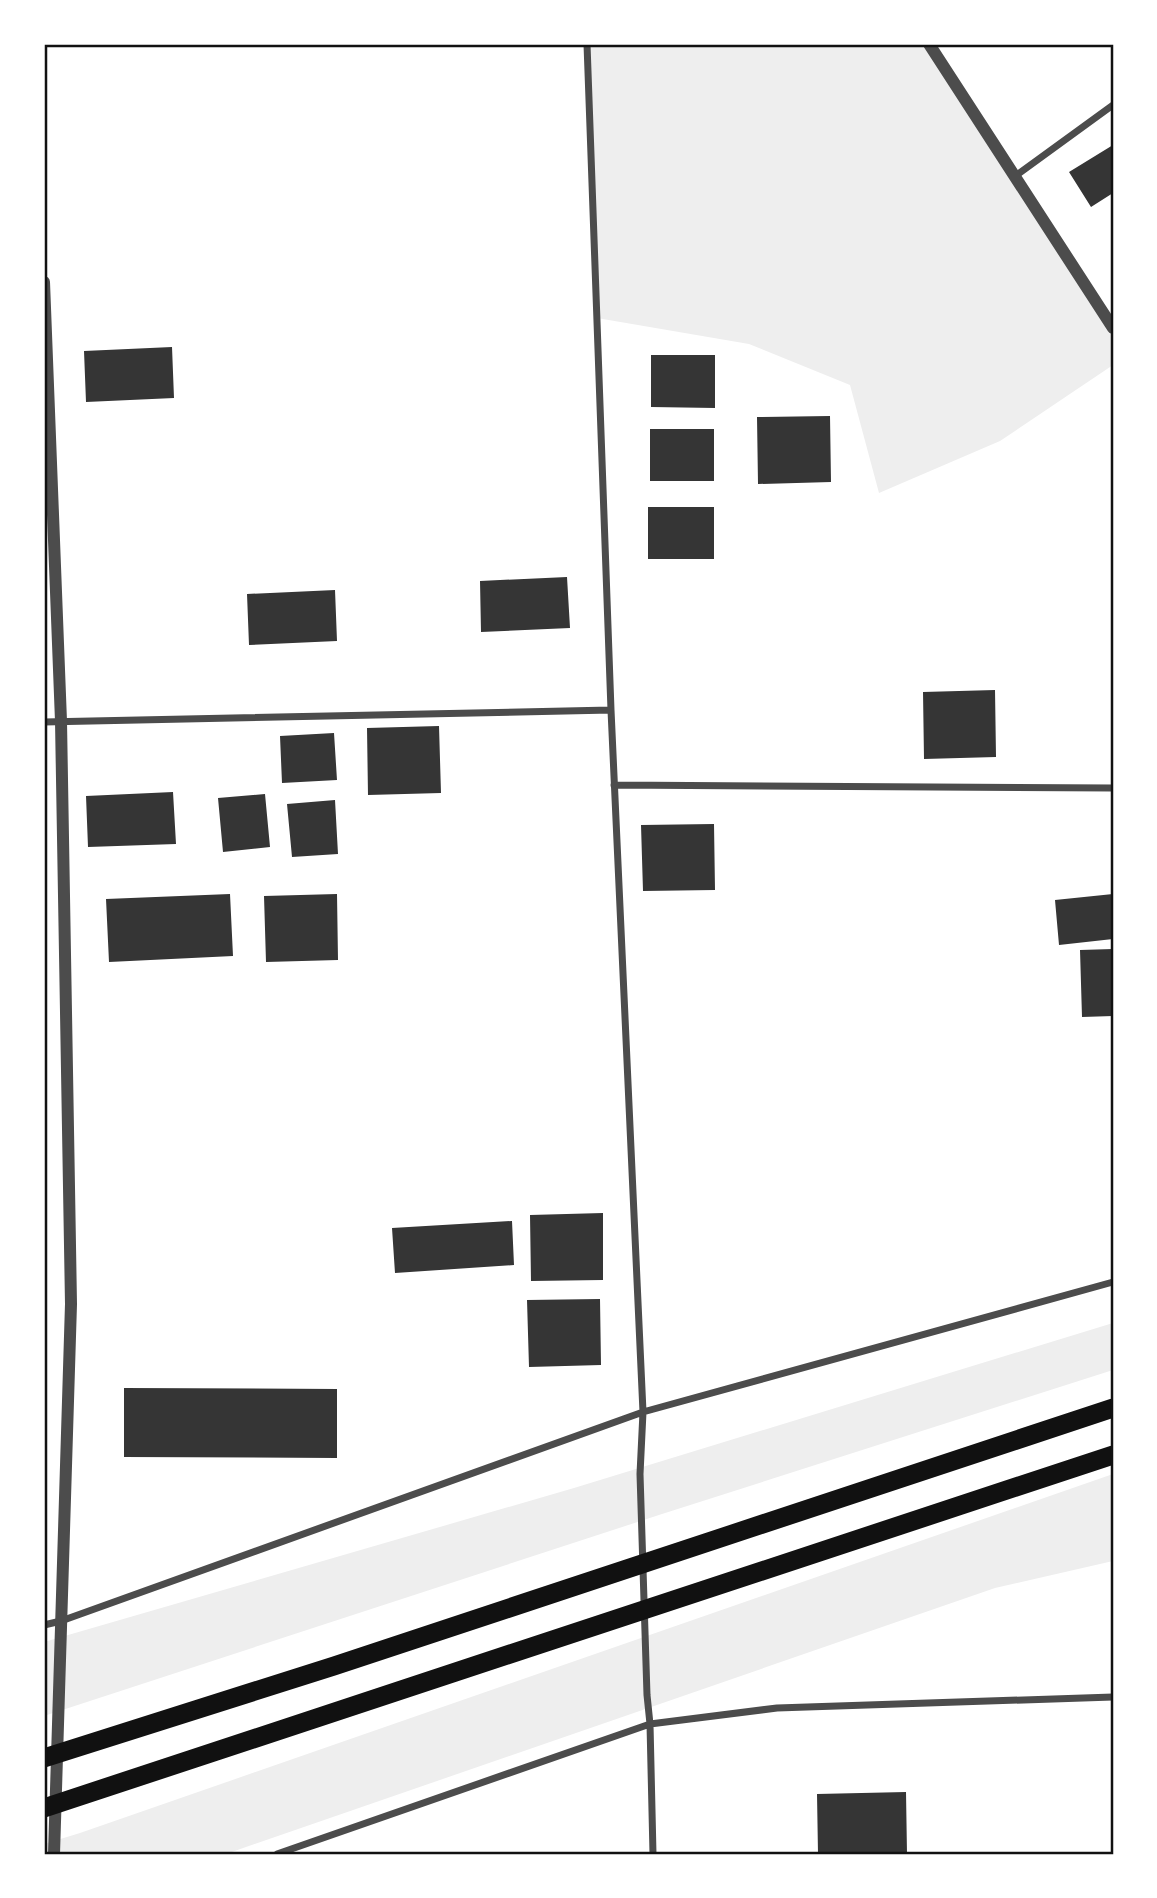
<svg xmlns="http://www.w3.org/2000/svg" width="1157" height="1898" font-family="'Titillium Web',sans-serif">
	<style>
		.green { fill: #eee }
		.building { fill: #353535 }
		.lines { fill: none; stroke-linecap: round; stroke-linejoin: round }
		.minor { stroke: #4c4c4c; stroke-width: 7 }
		.tertiary { stroke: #4c4c4c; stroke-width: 12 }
		.trunk { stroke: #111; stroke-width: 19 }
		.neatline { fill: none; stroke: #111; stroke-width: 2.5 }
	</style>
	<rect width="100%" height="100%" fill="#fff"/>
	<path class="green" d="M 586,44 L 930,44 L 1113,328 L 1113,365 L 1000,441 L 879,493 L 850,385 L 749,344 L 597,318 Z
		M 1113,1323 L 1113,1370 L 662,1514 L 44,1716 L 44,1642 L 574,1488 Z
		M 1113,1474 L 1113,1561 L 995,1588 L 226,1854 L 44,1854 L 44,1844 L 80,1833 Z"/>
	<path class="building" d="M 1113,145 L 1113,193 L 1091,207 L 1069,172 Z
		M 172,347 L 174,398 L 86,402 L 84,351 Z
		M 651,355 L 715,355 L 715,408 L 651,407 Z
		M 830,416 L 831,482 L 758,484 L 757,417 Z
		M 650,429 L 714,429 L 714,481 L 650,481 Z
		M 648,507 L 714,507 L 714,559 L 648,559 Z
		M 567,577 L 570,628 L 481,632 L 480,581 Z
		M 335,590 L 337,641 L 249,645 L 247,594 Z
		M 995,690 L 996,757 L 924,759 L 923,692 Z
		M 439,726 L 441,793 L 368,795 L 367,728 Z
		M 334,733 L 337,780 L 282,783 L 280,736 Z
		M 173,792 L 176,844 L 88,847 L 86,796 Z
		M 265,794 L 270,847 L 223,852 L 218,798 Z
		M 335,800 L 338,854 L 292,857 L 287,804 Z
		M 714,824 L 715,890 L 643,891 L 641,825 Z
		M 230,894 L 233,956 L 109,962 L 106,899 Z
		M 337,894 L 338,960 L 266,962 L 264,896 Z
		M 1113,894 L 1113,939 L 1059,945 L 1055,900 Z
		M 1113,949 L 1113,1016 L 1082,1017 L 1080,950 Z
		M 603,1213 L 603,1280 L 531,1281 L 530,1215 Z
		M 512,1221 L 514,1265 L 395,1273 L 392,1228 Z
		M 600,1299 L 601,1365 L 529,1367 L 527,1300 Z
		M 124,1388 L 337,1389 L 337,1458 L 124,1457 Z
		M 906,1792 L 907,1854 L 818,1854 L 817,1794 Z"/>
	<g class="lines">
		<path class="minor" d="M 587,44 L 611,710 L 643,1412 L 640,1474 L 647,1695 L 650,1724 L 653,1854
			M 1014,177 L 1113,105
			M 44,722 L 611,710
			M 614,785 L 1113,788
			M 44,1625 L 61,1621 L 643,1412 L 1113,1282
			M 277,1854 L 650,1724 L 777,1708 L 1113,1697"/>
		<path class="tertiary" d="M 929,44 L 1113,328
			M 44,282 L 61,721 L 71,1304 L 54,1854"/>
		<path class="trunk" d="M 44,1758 L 334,1666 L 1113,1408
			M 44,1808 L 1113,1455"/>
	</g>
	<rect width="1157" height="1898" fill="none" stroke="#ffffff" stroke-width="91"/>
	<rect x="46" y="46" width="1066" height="1807" class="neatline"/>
</svg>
